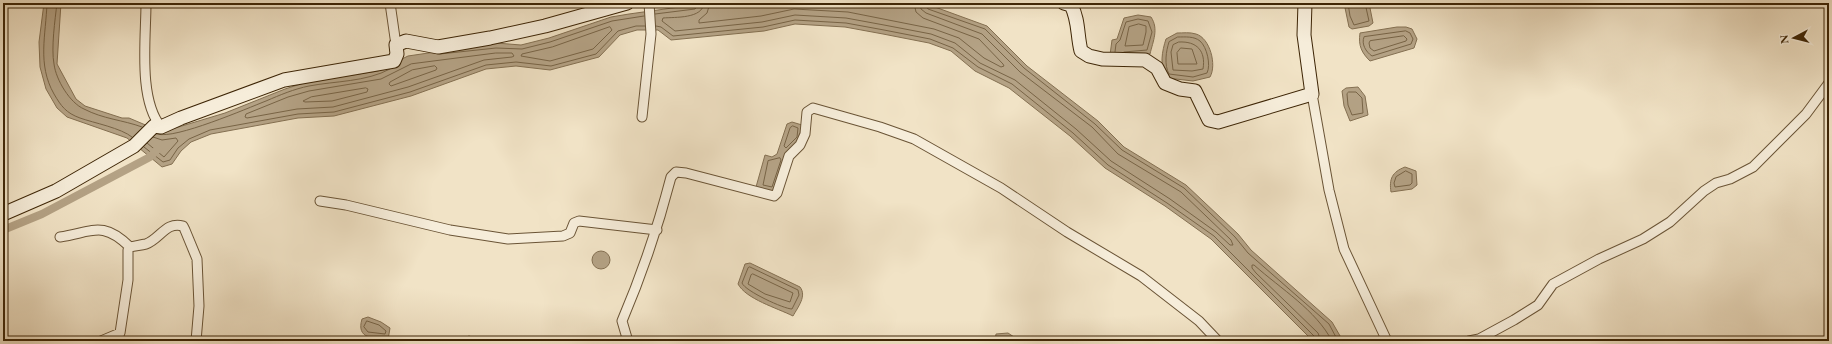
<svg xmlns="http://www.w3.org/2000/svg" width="1832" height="344" font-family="'EB Garamond',serif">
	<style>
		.water { fill: #b4a285; stroke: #847052 }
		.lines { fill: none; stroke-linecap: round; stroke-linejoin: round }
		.shore { stroke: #786446; stroke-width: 1 }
		.canal { stroke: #b4a285; stroke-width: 8 }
		.street-casing { stroke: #6a5436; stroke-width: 11 }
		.secondary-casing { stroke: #3d2506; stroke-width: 15 }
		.street { stroke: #f6edda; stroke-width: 9 }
		.secondary { stroke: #f6edda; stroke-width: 13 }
	</style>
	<rect width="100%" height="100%" fill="#f1e3c6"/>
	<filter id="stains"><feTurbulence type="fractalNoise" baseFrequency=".005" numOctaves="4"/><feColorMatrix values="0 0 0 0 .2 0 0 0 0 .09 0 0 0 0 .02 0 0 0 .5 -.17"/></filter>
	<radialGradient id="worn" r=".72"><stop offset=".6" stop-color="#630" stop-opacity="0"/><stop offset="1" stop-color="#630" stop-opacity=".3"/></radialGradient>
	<path class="water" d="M 44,3 L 61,3 L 57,64 L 76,99 L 85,106 L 122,118 L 129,118 L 162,132 L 225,113 L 285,89 L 307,82 L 378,71 L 408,56 L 496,43 L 521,45 L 549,38 L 611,17 L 629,14 L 708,3 L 924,3 L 987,26 L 1027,66 L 1098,121 L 1124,147 L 1186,185 L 1238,234 L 1251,250 L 1332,322 L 1343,341 L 1313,341 L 1211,239 L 1165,206 L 1105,168 L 1070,136 L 1009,88 L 975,71 L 951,51 L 929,43 L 883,34 L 845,27 L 795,24 L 764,31 L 671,40 L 658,30 L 637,30 L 620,35 L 599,57 L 550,70 L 516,66 L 486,69 L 411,96 L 334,116 L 298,118 L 211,134 L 191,142 L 181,151 L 172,164 L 162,167 L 127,138 L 67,117 L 57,108 L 46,89 L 40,67 L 39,42 Z
		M 1344,3 L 1369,3 L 1373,23 L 1369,26 L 1352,29 L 1349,27 Z
		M 1138,15 L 1151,17 C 1159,29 1153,41 1150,54 L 1110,55 L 1112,40 L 1117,39 L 1124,18 Z
		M 1397,27 L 1406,27 L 1412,29 L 1417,39 L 1414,48 L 1370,61 C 1362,53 1358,46 1360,33 Z
		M 1177,33 C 1183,33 1190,32 1196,34 C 1210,38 1217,65 1210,77 L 1193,81 L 1167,78 C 1159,67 1162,51 1166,39 Z
		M 1358,87 L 1365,96 L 1368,115 L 1350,121 L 1344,106 L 1342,91 L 1346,88 Z
		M 792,122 L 802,125 L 803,132 L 773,192 L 756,187 L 765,155 L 772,157 L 777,154 L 787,124 Z
		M 1405,167 L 1416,171 L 1417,185 L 1412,189 L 1391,192 C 1389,179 1392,172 1405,167 Z
		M592 260a9 9 0 1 1 18 0a9 9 0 1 1-18 0Z
		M 750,263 L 800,287 C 807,296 798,307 793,316 C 777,308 746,299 738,284 L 745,264 Z
		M 368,317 L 381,322 L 390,328 L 388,340 C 373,338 356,339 362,319 Z
		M 1008,333 L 1020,341 L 995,341 L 996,334 Z
		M 469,336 L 485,341 L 456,341 Z"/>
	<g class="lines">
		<path class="shore" d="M 47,3 C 46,35 37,64 54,94 C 61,106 66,113 80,118 C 94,123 121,128 132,137
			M 57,3 C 55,20 51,48 54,64 C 56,80 70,103 84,109 C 103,119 123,120 142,127
			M 704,3 C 703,19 675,17 663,18 L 662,21 L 675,31 L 762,22 L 795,15 L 846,18 L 884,25 L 931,34 L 955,43 L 980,63 L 1015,80 L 1076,129 L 1111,161 L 1170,199 L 1216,232 L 1230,245 L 1233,245 L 1231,240 L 1181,192 L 1118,154 L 1092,127 L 1020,72 L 982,34 L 926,13 L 921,9 L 920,3
			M 710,3 L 707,13 L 699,20 L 699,23 L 761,16 L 794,9 L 848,12 L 934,29 L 959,38 L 984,58 L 1001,67 L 1004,66 L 1003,64 L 979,39 L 923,18 L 916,12 L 914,3
			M 925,3 L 928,9 L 985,29 L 1024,68 L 1095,124 L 1122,150 L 1184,188 L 1235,237 L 1248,253 L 1329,324 L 1338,341
			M 1348,3 L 1350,16 L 1354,25 L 1369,21 L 1365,3
			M 655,14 L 695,9 L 699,3
			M 1139,24 L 1146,26 L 1146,32 L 1143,45 L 1125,46 L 1129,27 Z
			M 656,26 L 661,27 L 673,36 L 763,27 L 795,20 L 846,23 L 884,30 L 930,39 L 953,48 L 978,67 L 1012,84 L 1073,133 L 1108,165 L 1167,203 L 1214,236 L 1314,336 L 1315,341
			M 610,27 L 612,30 L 593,49 L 550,61 L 521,56 L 522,54 L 552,47 Z
			M 1406,31 L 1410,33 L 1413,39 L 1411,44 L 1372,56 C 1366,52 1361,44 1364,37 Z
			M 1404,36 L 1407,39 L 1406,41 L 1374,51 L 1370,48 L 1369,43 L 1370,41 Z
			M 1178,37 C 1185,37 1194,36 1200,41 C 1207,47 1211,65 1207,73 L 1193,77 L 1169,74 C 1164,65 1166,51 1169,42 Z
			M 1179,42 C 1197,41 1206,51 1203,69 L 1192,71 L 1173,70 L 1171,52 L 1173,45 Z
			M 1181,48 L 1192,49 L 1197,64 L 1178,64 L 1177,53 Z
			M 1115,52 L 1116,44 L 1120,40 L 1126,22 L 1138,19 L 1148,21 L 1152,32 L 1147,50 L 1124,52
			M 496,53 L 512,53 L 514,56 L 512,57 L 484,60 L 408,87 L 333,107 L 297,109 L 247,118 L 245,117 L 246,114 L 288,97 L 309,91 L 381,79 L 411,64 Z
			M 440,54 L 496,48 L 522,49 L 550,42 L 612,21 L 644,16
			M 435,66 L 437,68 L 436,70 L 391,86 L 389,84 L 390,82 L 412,70 Z
			M 366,88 L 368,89 L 367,92 L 332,101 L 305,102 L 303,101 L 311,97 Z
			M 1349,92 L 1356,92 L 1362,98 L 1363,113 L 1352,115 L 1348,105 L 1347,94 Z
			M 793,126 L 798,128 L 797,137 L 786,148 L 784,146 L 790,128 Z
			M 158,134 C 174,140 248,108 266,101 C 280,95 294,89 309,86 C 335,81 366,82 390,69
			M 147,143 L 164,157 L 178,141 L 176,138 L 162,140 L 153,137
			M 144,147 L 163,162 L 170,160 L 178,148 L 189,139 L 210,130 L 298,114 L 334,112 L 410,92 L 486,65 L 516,62 L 551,66 L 596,54 L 618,31 L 636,26 L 645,26
			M 780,158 L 781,160 L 772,187 L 763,185 L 768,161 Z
			M 1406,171 L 1412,174 L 1412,183 L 1410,185 L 1395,187 L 1394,183 L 1396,177 Z
			M 750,267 L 798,290 L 799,295 L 792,309 C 784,309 745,291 742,283 L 748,268 Z
			M 753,274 L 793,293 L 790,302 L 765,294 L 748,284 L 751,275 Z
			M 367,321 L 379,325 L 386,331 L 385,334 L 368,332 L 364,327 Z
			M 1321,341 L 1318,333 L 1256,273 L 1252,268 L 1252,265 L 1254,265 C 1281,289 1316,310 1332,341"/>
		<path class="canal" d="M 3,230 L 42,214 L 150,157 L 158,149"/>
		<g class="street-casing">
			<path id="street" d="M 146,3 C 146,39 138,99 161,127
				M 390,3 L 396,45
				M 1312,94 L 1329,190 L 1344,249 L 1387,341
				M 642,117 L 651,34 L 649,3
				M 320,201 L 346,205 L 450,230 L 508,239 L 563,236 L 570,233 L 574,223 L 579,221 L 657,230
				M 60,237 C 93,232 102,220 130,247
				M 101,341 L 120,333 L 128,280 L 128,250 L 130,247 C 135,246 141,245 146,244 C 160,239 166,221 183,226 L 185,230 L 197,259 L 199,306 L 196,341
				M 625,341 L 627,338 L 622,321 C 642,274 658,227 671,177 L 676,172 L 686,173 L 774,196 L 777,193 L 789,156 L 800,145 L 805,134 L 807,112 L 813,108 L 880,127 L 914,139 L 1001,188 L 1067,232 L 1141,276 L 1199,321 L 1218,341
				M 1469,341 L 1479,339 L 1514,320 L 1538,305 L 1553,284 L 1599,259 L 1643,239 L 1670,222 L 1704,191 L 1716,183 L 1730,179 L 1753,167 L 1806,114 L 1829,83"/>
		</g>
		<g class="secondary-casing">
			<path id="secondary" d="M 1064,3 L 1071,5 C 1079,20 1077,35 1081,51 L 1089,56 L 1102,59 L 1145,60 L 1157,68 L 1165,83 L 1180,89 L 1195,91 L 1209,120 L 1218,122 L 1312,94 L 1304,35 L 1305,3
				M 3,214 L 56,191 L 134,146 L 154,126 L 161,127 L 181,118 L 284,80 L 394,61 L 397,54 L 396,45 L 406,41 L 438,47 L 490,38 L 545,26 L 627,3"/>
		</g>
		<use href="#street" class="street"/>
		<use href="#secondary" class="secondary"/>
	</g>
	<rect width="1832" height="344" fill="none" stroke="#f1e3c6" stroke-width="16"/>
	<rect x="4" y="4" width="1824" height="336" fill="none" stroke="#3d2506" stroke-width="2"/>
	<rect x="8" y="8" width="1816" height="328" fill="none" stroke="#3d2506"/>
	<g transform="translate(1794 38) rotate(263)" stroke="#f6edda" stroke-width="3" paint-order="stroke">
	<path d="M0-3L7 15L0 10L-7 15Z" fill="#3d2506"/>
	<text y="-6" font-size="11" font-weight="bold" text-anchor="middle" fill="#3d2506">N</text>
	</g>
	<rect width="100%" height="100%" filter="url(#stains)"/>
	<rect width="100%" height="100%" fill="url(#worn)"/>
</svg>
